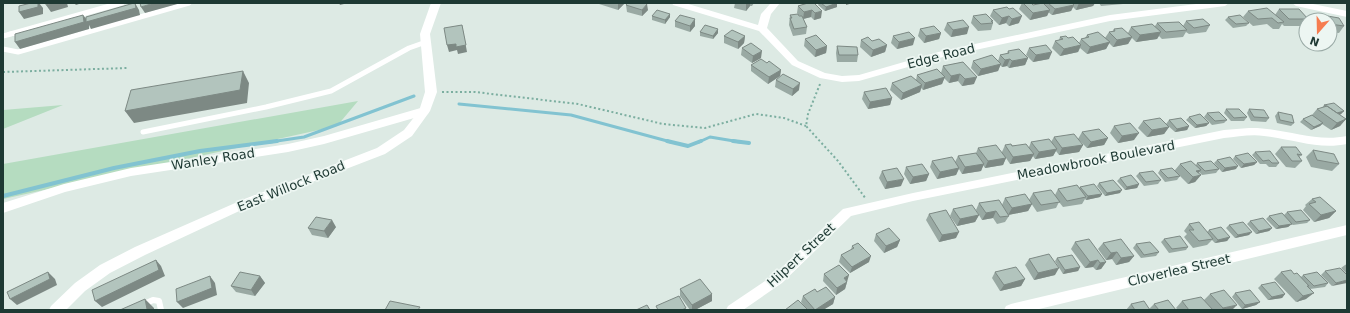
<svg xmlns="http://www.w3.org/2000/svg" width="1350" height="313" font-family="'DejaVu Sans',sans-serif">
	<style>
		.green { fill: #b5dcc0 }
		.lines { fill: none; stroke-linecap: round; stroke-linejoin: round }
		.stream-far1 { stroke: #82c3d1; stroke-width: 3 }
		.stream { stroke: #82c3d1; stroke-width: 4 }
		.path { stroke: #7caea0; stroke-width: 2; stroke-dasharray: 2 2.5; stroke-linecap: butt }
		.service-far1 { stroke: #fff; stroke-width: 5 }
		.service { stroke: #fff; stroke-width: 6 }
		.minor { fill: #fff; fill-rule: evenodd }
		.tertiary { fill: #fff; fill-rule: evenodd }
		.wall { fill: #99a9a3 }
		.shaded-wall { fill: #7d8984 }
		.building { fill: #b2c4bd; stroke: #7d8984 }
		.labels { text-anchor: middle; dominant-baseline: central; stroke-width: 3.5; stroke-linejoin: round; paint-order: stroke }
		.street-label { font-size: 13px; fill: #1e3933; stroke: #edf6f2 }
	</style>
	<rect width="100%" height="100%" fill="#ddeae4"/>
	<path class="green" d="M 358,101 L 337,126 L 3,199 L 3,164 Z
		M 63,105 L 3,129 L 3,110 Z"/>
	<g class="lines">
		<path class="stream-far1" d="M 459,104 L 571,115 L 671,142
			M 270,142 L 304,137 L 414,96
			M 699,142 L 710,137 L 740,142"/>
		<path class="stream" d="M 667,141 L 688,146 L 701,141
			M 733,141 L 749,143
			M 3,196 L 114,168 L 200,151 L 277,141"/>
		<path class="path" d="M 3,72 L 128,68
			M 820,84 L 808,114 L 806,126 L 838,161 L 866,199
			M 442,92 L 475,92 L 578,104 L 663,124 L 705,128 L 756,114 L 784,118 L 806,126"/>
		<path class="service-far1" d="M 3,36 L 11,34
			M 3,49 L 18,52 L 189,3
			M 143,132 L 266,107 L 331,91 L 409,48 L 426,42"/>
		<path class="service" d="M 131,310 L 153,300 L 159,301 L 161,310"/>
		<path class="minor" d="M 111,3 L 125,3 L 124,5 L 14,36 L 8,36 L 6,34 L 8,32 Z
			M 672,3 L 685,3 L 758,25 L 761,14 L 770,4 L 780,3 L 771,14 L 767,28 L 798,61 L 825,73 L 842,76 L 859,75 L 942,51 L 1110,15 L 1204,3 L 1229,3 L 1225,6 L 1110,21 L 943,57 L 859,81 L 842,82 L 820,78 L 792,65 L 759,31 L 673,5 Z
			M 1292,3 L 1308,3 L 1347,11 L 1347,17 L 1296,6 Z
			M 424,107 L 428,108 L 429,111 L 428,114 L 324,144 L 288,152 L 131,176 L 65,192 L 3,213 L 3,203 L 64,184 L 131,168 L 288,144 L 324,136 Z
			M 1249,128 C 1283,127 1313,143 1347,136 L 1347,144 C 1318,150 1293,139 1264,136 C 1251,134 1237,137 1224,138 L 913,201 L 851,216 L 782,283 L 743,310 L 726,310 L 728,306 L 774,275 L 843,209 L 913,193 L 1224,130 Z
			M 1347,225 L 1347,235 L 1035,310 L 1004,310 L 1006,306 L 1011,304 Z"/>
		<path class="tertiary" d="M 431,3 L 441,3 L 430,34 L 437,92 L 430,111 L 412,136 L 385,154 L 250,206 L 145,255 L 110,273 L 85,291 L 66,310 L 49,310 L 51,306 L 75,283 L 100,265 L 135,247 L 242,200 L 377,148 L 404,130 L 419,111 L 425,92 L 420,34 Z"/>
	</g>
	<path class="wall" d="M 599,3 L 624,3 L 624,4 L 618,10 L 599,4 Z
		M 735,3 L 754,3 L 752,6 L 750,6 L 746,11 L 734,8 Z
		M 808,3 L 821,18 L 814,20 L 811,17 L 803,19 L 807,27 L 806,34 L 793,36 L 789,25 L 790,15 L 800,16 L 797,13 L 798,6 Z
		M 819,3 L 837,3 L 837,7 L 825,11 L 818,5 Z
		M 1022,3 L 1031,3 L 1033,5 L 1044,4 L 1044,3 L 1095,3 L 1093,6 L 1076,10 L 1073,7 L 1071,11 L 1052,15 L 1048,12 L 1047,16 L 1030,20 L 1019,9 Z
		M 1099,3 L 1124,3 L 1123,4 L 1101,6 Z
		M 626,5 L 648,10 L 642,16 L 627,12 Z
		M 1007,7 L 1019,23 L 1009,26 L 1006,23 L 999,25 L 990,16 L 993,10 Z
		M 1279,9 L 1308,19 L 1307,20 L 1306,20 L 1306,22 L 1303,26 L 1284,26 L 1282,24 L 1279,29 L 1273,29 L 1267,24 L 1253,26 L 1243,17 L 1248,11 L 1275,15 Z
		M 1316,14 L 1344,26 L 1339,33 L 1330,32 L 1330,20 L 1312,20 Z
		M 652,16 L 670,17 L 665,24 L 652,20 Z
		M 973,16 L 993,21 L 992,23 L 993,23 L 991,30 L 978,31 L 971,23 Z
		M 1228,17 L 1249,23 L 1246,26 L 1233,28 L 1225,20 Z
		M 675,21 L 695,26 L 690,32 L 675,27 Z
		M 1186,21 L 1210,25 L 1206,32 L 1189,34 L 1186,32 L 1183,37 L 1162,39 L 1159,36 L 1157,39 L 1136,42 L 1132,38 L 1128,44 L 1113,47 L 1109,43 L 1106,49 L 1087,54 L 1080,48 L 1078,52 L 1060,56 L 1052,48 L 1055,41 L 1059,40 L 1060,37 L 1068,38 L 1079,43 L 1081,39 L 1085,38 L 1087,35 L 1105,38 L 1109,32 L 1112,32 L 1114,29 L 1128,33 L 1131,27 L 1155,26 L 1157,23 L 1183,26 Z
		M 947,23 L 967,34 L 951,37 L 944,30 Z
		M 718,29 L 718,33 L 713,39 L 700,36 L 700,32 Z
		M 920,29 L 941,33 L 939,39 L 924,43 L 918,36 Z
		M 724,36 L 745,36 L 744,43 L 738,49 L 724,43 Z
		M 893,36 L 913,45 L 897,49 L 891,43 Z
		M 805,39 L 827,46 L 826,53 L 815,57 L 804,46 Z
		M 861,40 L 872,41 L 887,45 L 885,52 L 871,57 L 860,47 Z
		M 837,46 L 858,55 L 857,62 L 837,62 L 836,53 Z
		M 742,48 L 761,58 L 752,63 L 741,55 Z
		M 1029,48 L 1049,59 L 1033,62 L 1026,55 Z
		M 1008,51 L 1028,58 L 1025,65 L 1009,68 L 1007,66 L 1002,67 L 1000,65 L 998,71 L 978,76 L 971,68 L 973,61 L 998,61 L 1000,55 L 1007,54 Z
		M 963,62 L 974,84 L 962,86 L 958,81 L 949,83 L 944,78 L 942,84 L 923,90 L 921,88 L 920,92 L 901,100 L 890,90 L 892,83 L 916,80 L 917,75 L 941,73 L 943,66 Z
		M 767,63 L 781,70 L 780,76 L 768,84 L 751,71 L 751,65 Z
		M 776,80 L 799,90 L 792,96 L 775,87 Z
		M 864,92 L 892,98 L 890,105 L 868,109 L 862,99 Z
		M 1324,105 L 1344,111 L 1340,115 L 1346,119 L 1340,126 L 1331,130 L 1322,124 L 1320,126 L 1311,130 L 1300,122 L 1303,119 L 1312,115 L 1317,109 L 1322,108 Z
		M 1226,109 L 1247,117 L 1244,121 L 1231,121 L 1224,113 Z
		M 1249,109 L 1269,118 L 1266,122 L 1251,121 L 1247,113 Z
		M 1278,112 L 1294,123 L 1291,126 L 1277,123 L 1275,116 Z
		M 1207,113 L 1227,120 L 1224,123 L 1212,125 L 1204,117 Z
		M 1189,117 L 1209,123 L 1206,126 L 1195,128 L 1186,120 Z
		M 1169,120 L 1189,126 L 1187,130 L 1175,132 L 1166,124 Z
		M 1143,121 L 1169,127 L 1164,134 L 1147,137 L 1138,128 Z
		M 1114,126 L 1134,140 L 1118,143 L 1110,133 Z
		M 1082,132 L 1108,138 L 1104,145 L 1087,148 L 1078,139 Z
		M 1054,137 L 1083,145 L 1079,152 L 1059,155 L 1056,151 L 1053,156 L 1035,159 L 1033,156 L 1030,161 L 1010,164 L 1006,158 L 1003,165 L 985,168 L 983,165 L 981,171 L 962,174 L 959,169 L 956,175 L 937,179 L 930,167 L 932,161 L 955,162 L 958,156 L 976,153 L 978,148 L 1002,152 L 1005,145 L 1029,147 L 1031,142 L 1051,142 Z
		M 1281,147 L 1302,155 L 1299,157 L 1302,161 L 1295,168 L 1286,167 L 1275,154 Z
		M 1313,150 L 1339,164 L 1332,171 L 1311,167 L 1306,157 Z
		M 1255,152 L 1279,163 L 1276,167 L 1269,167 L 1266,164 L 1260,164 L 1252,155 Z
		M 1235,156 L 1257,162 L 1254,165 L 1241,168 L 1233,159 Z
		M 1217,160 L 1236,169 L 1222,172 L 1214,163 Z
		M 1197,163 L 1219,169 L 1216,173 L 1202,175 L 1199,172 L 1198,173 L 1201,175 L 1195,182 L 1188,184 L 1177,173 L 1180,176 L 1177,180 L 1165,182 L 1158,173 L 1160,170 L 1175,170 L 1180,164 L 1196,165 Z
		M 906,167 L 929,174 L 926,181 L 910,184 L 904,174 Z
		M 882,171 L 901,186 L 885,189 L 879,178 Z
		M 1139,173 L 1161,180 L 1158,184 L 1144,186 L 1136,176 Z
		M 1120,178 L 1139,184 L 1137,188 L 1125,190 L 1117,181 Z
		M 1099,183 L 1120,193 L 1105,196 L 1097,186 Z
		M 1080,187 L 1102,194 L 1100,197 L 1086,200 L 1085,199 L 1082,204 L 1063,207 L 1059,202 L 1056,208 L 1037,212 L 1029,200 L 1033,193 L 1055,195 L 1058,189 L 1079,188 Z
		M 1005,198 L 1032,204 L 1028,211 L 1008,215 L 1009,216 L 1005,222 L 997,224 L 993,218 L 982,220 L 976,210 L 979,203 L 1002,205 Z
		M 1312,199 L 1336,211 L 1329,218 L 1314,222 L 1303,210 L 1306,206 L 1305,205 Z
		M 953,209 L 979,215 L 975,222 L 957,226 L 950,216 Z
		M 1287,212 L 1310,220 L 1307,223 L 1293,225 L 1291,224 L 1288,227 L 1276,229 L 1266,219 L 1269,216 L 1284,215 Z
		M 929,214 L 956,238 L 939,242 L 926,220 Z
		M 1250,221 L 1272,228 L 1269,231 L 1256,234 L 1247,224 Z
		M 1189,224 L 1207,232 L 1209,230 L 1230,237 L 1227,241 L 1215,243 L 1212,240 L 1207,245 L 1193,248 L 1184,237 L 1187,234 L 1184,231 Z
		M 1229,225 L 1249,235 L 1235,238 L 1226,228 Z
		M 336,227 L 328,238 L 312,235 L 308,228 Z
		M 876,234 L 900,240 L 897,247 L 884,253 L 874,241 Z
		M 1164,239 L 1188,247 L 1186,250 L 1169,253 L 1161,242 Z
		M 1075,242 L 1106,262 L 1101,269 L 1096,270 L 1093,267 L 1085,268 L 1071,249 Z
		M 1103,243 L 1134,256 L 1129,262 L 1116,265 L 1112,259 L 1106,260 L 1098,249 Z
		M 1136,244 L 1159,252 L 1156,256 L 1141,258 L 1133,248 Z
		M 852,246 L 869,262 L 850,273 L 839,262 L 841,255 L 851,250 Z
		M 1057,258 L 1080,267 L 1078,271 L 1063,274 L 1055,261 Z
		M 1029,259 L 1055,275 L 1034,280 L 1025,265 Z
		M 1347,264 L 1347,274 L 1341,268 L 1345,265 Z
		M 1325,271 L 1347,275 L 1332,286 L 1321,275 Z
		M 995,272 L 1025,279 L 1021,286 L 1000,291 L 992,278 Z
		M 1281,272 L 1294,274 L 1301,277 L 1303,275 L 1328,283 L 1325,287 L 1310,289 L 1306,299 L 1296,302 L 1274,279 Z
		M 824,274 L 847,282 L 845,289 L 836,295 L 823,281 Z
		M 260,276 L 265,283 L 255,296 L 236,292 L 231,286 Z
		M 1261,285 L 1285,294 L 1282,298 L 1268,300 L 1258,288 Z
		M 680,289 L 712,294 L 712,301 L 695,310 L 690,310 L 680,296 Z
		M 817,292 L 835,297 L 833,304 L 823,310 L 785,310 L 805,307 L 801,302 L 803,296 Z
		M 1235,293 L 1260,302 L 1256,305 L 1242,309 L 1232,297 Z
		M 1210,294 L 1232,310 L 1178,310 L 1176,308 L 1182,301 L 1204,300 Z
		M 1131,304 L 1149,309 L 1154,304 L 1176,310 L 1126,310 Z"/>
	<path class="shaded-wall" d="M 38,3 L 39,3 L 43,8 L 43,14 L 24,19 L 19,12 Z
		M 53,3 L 67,3 L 68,7 L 51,12 L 46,5 Z
		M 74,3 L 82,3 L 76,5 Z
		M 135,3 L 139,10 L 140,15 L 91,29 L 89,25 L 89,29 L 20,49 L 15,42 L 83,15 L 88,21 Z
		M 154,3 L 181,3 L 145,13 L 141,7 Z
		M 339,3 L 348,3 L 340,5 Z
		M 618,3 L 624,3 L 624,4 L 618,10 Z
		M 747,3 L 750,3 L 750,6 L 746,11 L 746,4 Z
		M 837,3 L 837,7 L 825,11 L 826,7 Z
		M 846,3 L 853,3 L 846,5 Z
		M 1079,3 L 1095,3 L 1093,6 L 1076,10 Z
		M 647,4 L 648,10 L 642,16 L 642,10 Z
		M 1074,5 L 1071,11 L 1052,15 L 1055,9 Z
		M 812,10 L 811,17 L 803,19 L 804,12 Z
		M 1050,10 L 1047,16 L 1030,20 L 1033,13 Z
		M 822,11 L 821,18 L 814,20 L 815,13 Z
		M 670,14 L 670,17 L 665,24 L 665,20 Z
		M 1009,16 L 1006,23 L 999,25 L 1002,18 Z
		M 1022,16 L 1019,23 L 1009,26 L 1012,19 Z
		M 695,19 L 695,26 L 690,32 L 690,26 Z
		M 462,25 L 467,52 L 458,54 L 457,50 L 449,52 L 447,45 Z
		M 969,27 L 967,34 L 951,37 L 953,30 Z
		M 718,29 L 718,33 L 713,39 L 713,36 Z
		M 1161,32 L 1157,39 L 1136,42 L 1140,35 Z
		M 941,33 L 939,39 L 924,43 L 926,36 Z
		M 745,36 L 744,43 L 738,49 L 738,42 Z
		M 1132,37 L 1128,44 L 1113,47 L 1117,40 Z
		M 915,38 L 913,45 L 897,49 L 899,42 Z
		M 1110,42 L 1106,49 L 1087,54 L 1090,47 Z
		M 887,45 L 885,52 L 871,57 L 873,50 Z
		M 1081,45 L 1078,52 L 1060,56 L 1064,49 Z
		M 827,46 L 826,53 L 815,57 L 816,50 Z
		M 762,51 L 761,58 L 752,63 L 753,56 Z
		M 1052,52 L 1049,59 L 1033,62 L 1036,55 Z
		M 1028,58 L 1025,65 L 1009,68 L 1012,61 Z
		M 1010,59 L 1007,66 L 1002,67 L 1005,60 Z
		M 1001,64 L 998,71 L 978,76 L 981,69 Z
		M 781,70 L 780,76 L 768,84 L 769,77 Z
		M 243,71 L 249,83 L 247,103 L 134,123 L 125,111 Z
		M 960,74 L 958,81 L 949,83 L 951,76 Z
		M 945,77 L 942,84 L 923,90 L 925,83 Z
		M 977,77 L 974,84 L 962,86 L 965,79 Z
		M 800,83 L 799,90 L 792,96 L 793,89 Z
		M 922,85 L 920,92 L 901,100 L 903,93 Z
		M 892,98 L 890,105 L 868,109 L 870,102 Z
		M 1344,111 L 1341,114 L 1331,117 L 1334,113 Z
		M 1346,119 L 1340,126 L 1331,130 L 1337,123 Z
		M 1209,123 L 1206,126 L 1195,128 L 1197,125 Z
		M 1323,123 L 1320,126 L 1311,130 L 1314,127 Z
		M 1189,126 L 1187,130 L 1175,132 L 1177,129 Z
		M 1169,127 L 1164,134 L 1147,137 L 1152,130 Z
		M 1139,133 L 1134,140 L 1118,143 L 1122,136 Z
		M 1108,138 L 1104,145 L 1087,148 L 1091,142 Z
		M 1083,145 L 1079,152 L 1059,155 L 1062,148 Z
		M 1057,149 L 1053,156 L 1035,159 L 1039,152 Z
		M 1034,154 L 1030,161 L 1010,164 L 1013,157 Z
		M 1006,158 L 1003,165 L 985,168 L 988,161 Z
		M 1257,162 L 1254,165 L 1241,168 L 1244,164 Z
		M 984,164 L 981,171 L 962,174 L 965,167 Z
		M 1238,166 L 1236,169 L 1222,172 L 1225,168 Z
		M 959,168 L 956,175 L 937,179 L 940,172 Z
		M 1201,170 L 1195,177 L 1201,175 L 1195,182 L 1188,184 L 1193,177 L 1196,171 Z
		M 929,174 L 926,181 L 910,184 L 913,177 Z
		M 904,179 L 901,186 L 885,189 L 887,182 Z
		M 1139,184 L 1137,188 L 1125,190 L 1127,187 Z
		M 1122,190 L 1120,193 L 1105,196 L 1107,193 Z
		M 1102,194 L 1100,197 L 1086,200 L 1088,196 Z
		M 1032,204 L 1028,211 L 1008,215 L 1012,208 Z
		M 996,211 L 993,218 L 982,220 L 986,213 Z
		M 1336,211 L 1329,218 L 1314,222 L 1321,215 Z
		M 979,215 L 975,222 L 957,226 L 960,219 Z
		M 332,220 L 336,227 L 328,238 L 324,231 Z
		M 1292,224 L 1288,227 L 1276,229 L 1279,226 Z
		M 1272,228 L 1269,231 L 1256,234 L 1259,231 Z
		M 959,232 L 956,238 L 939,242 L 942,235 Z
		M 1252,232 L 1249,235 L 1235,238 L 1238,235 Z
		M 1230,237 L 1227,241 L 1215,243 L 1218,240 Z
		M 900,240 L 897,247 L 884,253 L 886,246 Z
		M 1117,252 L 1112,259 L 1106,260 L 1111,253 Z
		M 871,256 L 869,262 L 850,273 L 852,267 Z
		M 1134,256 L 1129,262 L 1116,265 L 1121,258 Z
		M 156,260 L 161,266 L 165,276 L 102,307 L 95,301 Z
		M 1098,260 L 1093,267 L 1085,268 L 1090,262 Z
		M 1106,262 L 1101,269 L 1096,270 L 1100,263 Z
		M 1080,267 L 1078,271 L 1063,274 L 1065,270 Z
		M 1059,268 L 1055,275 L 1034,280 L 1038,273 Z
		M 48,272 L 55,279 L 57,285 L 17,305 L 10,299 Z
		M 849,275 L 847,282 L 844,278 Z
		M 210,276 L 215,283 L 217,295 L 183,308 L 177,302 Z
		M 260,276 L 265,283 L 255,296 L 251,290 Z
		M 1025,279 L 1021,286 L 1000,291 L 1004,285 Z
		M 1347,280 L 1347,283 L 1332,286 L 1336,283 Z
		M 847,282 L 845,289 L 836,295 L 837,288 Z
		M 1314,293 L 1306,299 L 1296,302 L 1303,296 Z
		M 712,294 L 712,301 L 695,310 L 692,310 L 692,305 Z
		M 1285,294 L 1282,298 L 1268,300 L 1272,297 Z
		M 835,297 L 833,304 L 823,310 L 814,310 Z
		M 145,299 L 154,308 L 154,310 L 146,310 Z
		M 1260,302 L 1256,305 L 1242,309 L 1245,305 Z
		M 1237,305 L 1232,310 L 1221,310 L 1223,308 Z"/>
	<path class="building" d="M 31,3 L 38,3 L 38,7 L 19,12 L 19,6 Z
		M 46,3 L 53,3 L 46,5 Z
		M 134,3 L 135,3 L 136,8 L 86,22 L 86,17 Z
		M 140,3 L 154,3 L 141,7 Z
		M 628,3 L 645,3 L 647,4 L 642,10 L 626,5 Z
		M 808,3 L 814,3 L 822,11 L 815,13 L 812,10 L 804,12 L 798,6 Z
		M 821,3 L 837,3 L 826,7 Z
		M 1023,3 L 1031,3 L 1033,5 L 1043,3 L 1050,10 L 1033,13 Z
		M 1048,3 L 1072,3 L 1074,5 L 1055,9 Z
		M 1007,7 L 1009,9 L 1013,8 L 1022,16 L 1012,19 L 1009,16 L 1002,18 L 993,10 Z
		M 1267,8 L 1284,22 L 1278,23 L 1272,18 L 1258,19 L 1248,11 Z
		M 1279,9 L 1299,9 L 1308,19 L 1289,19 Z
		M 657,10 L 670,14 L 665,20 L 652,16 Z
		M 798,14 L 799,16 L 802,16 L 807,27 L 794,29 L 790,18 L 792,18 L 790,15 Z
		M 986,14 L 993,21 L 991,21 L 993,23 L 981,24 L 973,16 Z
		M 1316,14 L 1339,18 L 1344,26 L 1330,24 L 1330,20 L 1320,20 Z
		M 83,15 L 84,22 L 15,42 L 15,34 Z
		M 680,15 L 695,19 L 690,26 L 675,21 Z
		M 1240,15 L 1249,23 L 1236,24 L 1228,17 Z
		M 1203,19 L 1210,25 L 1194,28 L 1186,21 Z
		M 963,20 L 969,27 L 953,30 L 947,23 Z
		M 1179,22 L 1187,30 L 1166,32 L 1157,23 Z
		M 1152,24 L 1161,32 L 1140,35 L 1131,27 Z
		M 462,25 L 466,45 L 456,47 L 456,44 L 447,45 L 444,28 Z
		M 705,25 L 718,29 L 713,36 L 700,32 Z
		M 934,26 L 941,33 L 926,36 L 920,29 Z
		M 1122,28 L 1132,37 L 1117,40 L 1109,32 L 1115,31 L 1114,29 Z
		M 732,30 L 745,36 L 738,42 L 724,36 Z
		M 909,32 L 915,38 L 899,42 L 893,36 Z
		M 1098,32 L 1110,42 L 1090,47 L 1081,39 L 1089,37 L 1087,35 Z
		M 816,35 L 827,46 L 816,50 L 805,39 Z
		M 1066,36 L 1068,38 L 1073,37 L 1081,45 L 1064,49 L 1055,41 L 1063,39 L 1060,37 Z
		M 868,37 L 872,41 L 879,39 L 887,45 L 873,50 L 861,40 Z
		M 751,43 L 762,51 L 753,56 L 742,48 Z
		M 1046,45 L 1052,52 L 1036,55 L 1029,48 Z
		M 837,46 L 857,47 L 858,55 L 839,55 Z
		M 1019,49 L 1028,58 L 1012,61 L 1010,59 L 1005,60 L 1000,55 L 1009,53 L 1008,51 Z
		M 992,55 L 1001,64 L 981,69 L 973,61 Z
		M 761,59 L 767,63 L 769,61 L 781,70 L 769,77 L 751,65 Z
		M 963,62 L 977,77 L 965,79 L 960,74 L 951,76 L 943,66 Z
		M 937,69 L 945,77 L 925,83 L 917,75 Z
		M 243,71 L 240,90 L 125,111 L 131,90 Z
		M 783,74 L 800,83 L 793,89 L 776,80 Z
		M 911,76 L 922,85 L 903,93 L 892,83 Z
		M 886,88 L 892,98 L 870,102 L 864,92 Z
		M 1334,103 L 1344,111 L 1337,113 L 1327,106 L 1326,106 L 1324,105 Z
		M 1327,106 L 1346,119 L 1337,123 L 1317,109 Z
		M 1226,109 L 1239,109 L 1247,117 L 1234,118 Z
		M 1249,109 L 1264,110 L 1269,118 L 1254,117 Z
		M 1219,112 L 1227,120 L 1215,121 L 1207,113 Z
		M 1278,112 L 1292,115 L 1294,123 L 1280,120 Z
		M 1200,114 L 1209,123 L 1197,125 L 1189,117 Z
		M 1312,115 L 1323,123 L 1314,127 L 1303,119 Z
		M 1160,118 L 1169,127 L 1152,130 L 1143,121 Z
		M 1181,118 L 1189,126 L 1177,129 L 1169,120 Z
		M 1130,123 L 1139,133 L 1122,136 L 1114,126 Z
		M 1099,129 L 1108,138 L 1091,142 L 1082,132 Z
		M 1074,134 L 1083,145 L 1062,148 L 1054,137 Z
		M 1049,139 L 1057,149 L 1039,152 L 1031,142 Z
		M 1011,144 L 1012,146 L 1026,144 L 1034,154 L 1013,157 L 1005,145 Z
		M 996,145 L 1006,158 L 988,161 L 978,148 Z
		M 1281,147 L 1296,147 L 1302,155 L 1297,154 L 1302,161 L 1292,161 Z
		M 1313,150 L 1334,154 L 1339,164 L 1317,160 Z
		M 1270,151 L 1279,163 L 1272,163 L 1269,160 L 1263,161 L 1255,152 Z
		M 976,153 L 984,164 L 965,167 L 958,156 Z
		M 1248,153 L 1257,162 L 1244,164 L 1235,156 Z
		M 952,157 L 959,168 L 940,172 L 932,161 Z
		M 1230,157 L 1238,166 L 1225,168 L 1217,160 Z
		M 1191,161 L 1201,170 L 1196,171 L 1201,175 L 1193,177 L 1180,164 Z
		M 1211,161 L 1219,169 L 1205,171 L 1197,163 Z
		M 922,164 L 929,174 L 913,177 L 906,167 Z
		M 897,168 L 904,179 L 887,182 L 882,171 Z
		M 1172,168 L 1180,176 L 1168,178 L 1160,170 Z
		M 1153,171 L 1161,180 L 1146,182 L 1139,173 Z
		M 1131,175 L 1139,184 L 1127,187 L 1120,178 Z
		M 1113,180 L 1122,190 L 1107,193 L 1099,183 Z
		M 1094,184 L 1102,194 L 1088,196 L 1080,187 Z
		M 1077,185 L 1086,197 L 1067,201 L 1058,189 Z
		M 1051,190 L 1060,202 L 1041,205 L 1033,193 Z
		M 1025,194 L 1032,204 L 1012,208 L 1005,198 Z
		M 1320,197 L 1336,211 L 1321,215 L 1309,204 L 1316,202 L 1312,199 Z
		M 999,200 L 1009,216 L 1000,217 L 996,211 L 986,213 L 979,203 Z
		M 972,205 L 979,215 L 960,219 L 953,209 Z
		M 946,210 L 959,232 L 942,235 L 929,214 Z
		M 1301,210 L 1310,220 L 1296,222 L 1287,212 Z
		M 1282,213 L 1292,224 L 1279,226 L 1269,216 Z
		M 316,217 L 332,220 L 324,231 L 308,228 Z
		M 1263,218 L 1272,228 L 1259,231 L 1250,221 Z
		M 1199,222 L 1213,239 L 1199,241 L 1189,230 L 1194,230 L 1189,224 Z
		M 1243,222 L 1252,232 L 1238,235 L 1229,225 Z
		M 1221,227 L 1230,237 L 1218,240 L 1209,230 Z
		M 889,228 L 900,240 L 886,246 L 876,234 Z
		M 1180,236 L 1188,247 L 1172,249 L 1164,239 Z
		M 1089,239 L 1106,262 L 1100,263 L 1098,260 L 1090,262 L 1075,242 Z
		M 1121,239 L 1134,256 L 1121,258 L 1117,252 L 1111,253 L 1103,243 Z
		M 1150,242 L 1159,252 L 1144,255 L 1136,244 Z
		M 858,243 L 871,256 L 852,267 L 841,255 L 854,248 L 852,246 Z
		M 1049,254 L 1059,268 L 1038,273 L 1029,259 Z
		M 1072,255 L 1080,267 L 1065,270 L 1057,258 Z
		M 156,260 L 159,270 L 95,301 L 92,290 Z
		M 839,265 L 849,275 L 844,278 L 847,282 L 837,288 L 824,274 Z
		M 1016,267 L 1025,279 L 1004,285 L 995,272 Z
		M 1340,268 L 1347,275 L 1347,280 L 1336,283 L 1325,271 Z
		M 1291,270 L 1294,274 L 1297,273 L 1309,286 L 1307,286 L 1314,293 L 1303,296 L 1281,272 Z
		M 48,272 L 50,279 L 10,299 L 7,292 Z
		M 240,272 L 260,276 L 251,290 L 231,286 Z
		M 1317,272 L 1328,283 L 1314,286 L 1303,275 Z
		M 210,276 L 212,288 L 177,302 L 176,289 Z
		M 700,279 L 712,294 L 692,305 L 680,289 Z
		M 1275,282 L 1285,294 L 1272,297 L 1261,285 Z
		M 826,287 L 835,297 L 815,310 L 803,296 L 815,289 L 817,292 Z
		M 1224,290 L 1237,305 L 1223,308 L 1210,294 Z
		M 1250,290 L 1260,302 L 1245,305 L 1235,293 Z
		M 679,296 L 686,308 L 682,310 L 658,310 L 656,306 Z
		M 1201,297 L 1213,310 L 1189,310 L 1182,301 Z
		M 145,299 L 147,309 L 146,310 L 120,310 Z
		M 798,300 L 808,310 L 785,310 Z
		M 1168,300 L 1176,310 L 1159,310 L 1154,304 Z
		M 390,301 L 420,307 L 418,310 L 385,310 Z
		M 1144,301 L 1150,310 L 1134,310 L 1135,310 L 1131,304 Z
		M 647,305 L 650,310 L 636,310 Z"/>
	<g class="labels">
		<g class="street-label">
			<text transform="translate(941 56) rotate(-14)">Edge Road</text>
			<text transform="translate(213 159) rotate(-9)">Wanley Road</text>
			<text transform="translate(1096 160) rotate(-11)">Meadowbrook Boulevard</text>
			<text transform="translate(291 186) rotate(-22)">East Willock Road</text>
			<text transform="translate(801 255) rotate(-43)">Hilpert Street</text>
			<text transform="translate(1179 270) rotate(-13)">Cloverlea Street</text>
		</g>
	</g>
	<rect width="1350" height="313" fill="none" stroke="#1e3933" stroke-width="8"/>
	<g transform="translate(1318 32) rotate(200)"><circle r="19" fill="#edf6f2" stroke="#9aaaa6"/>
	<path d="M0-3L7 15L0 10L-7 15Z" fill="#f67c4f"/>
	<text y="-6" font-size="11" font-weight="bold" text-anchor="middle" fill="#1e3933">N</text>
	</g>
</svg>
